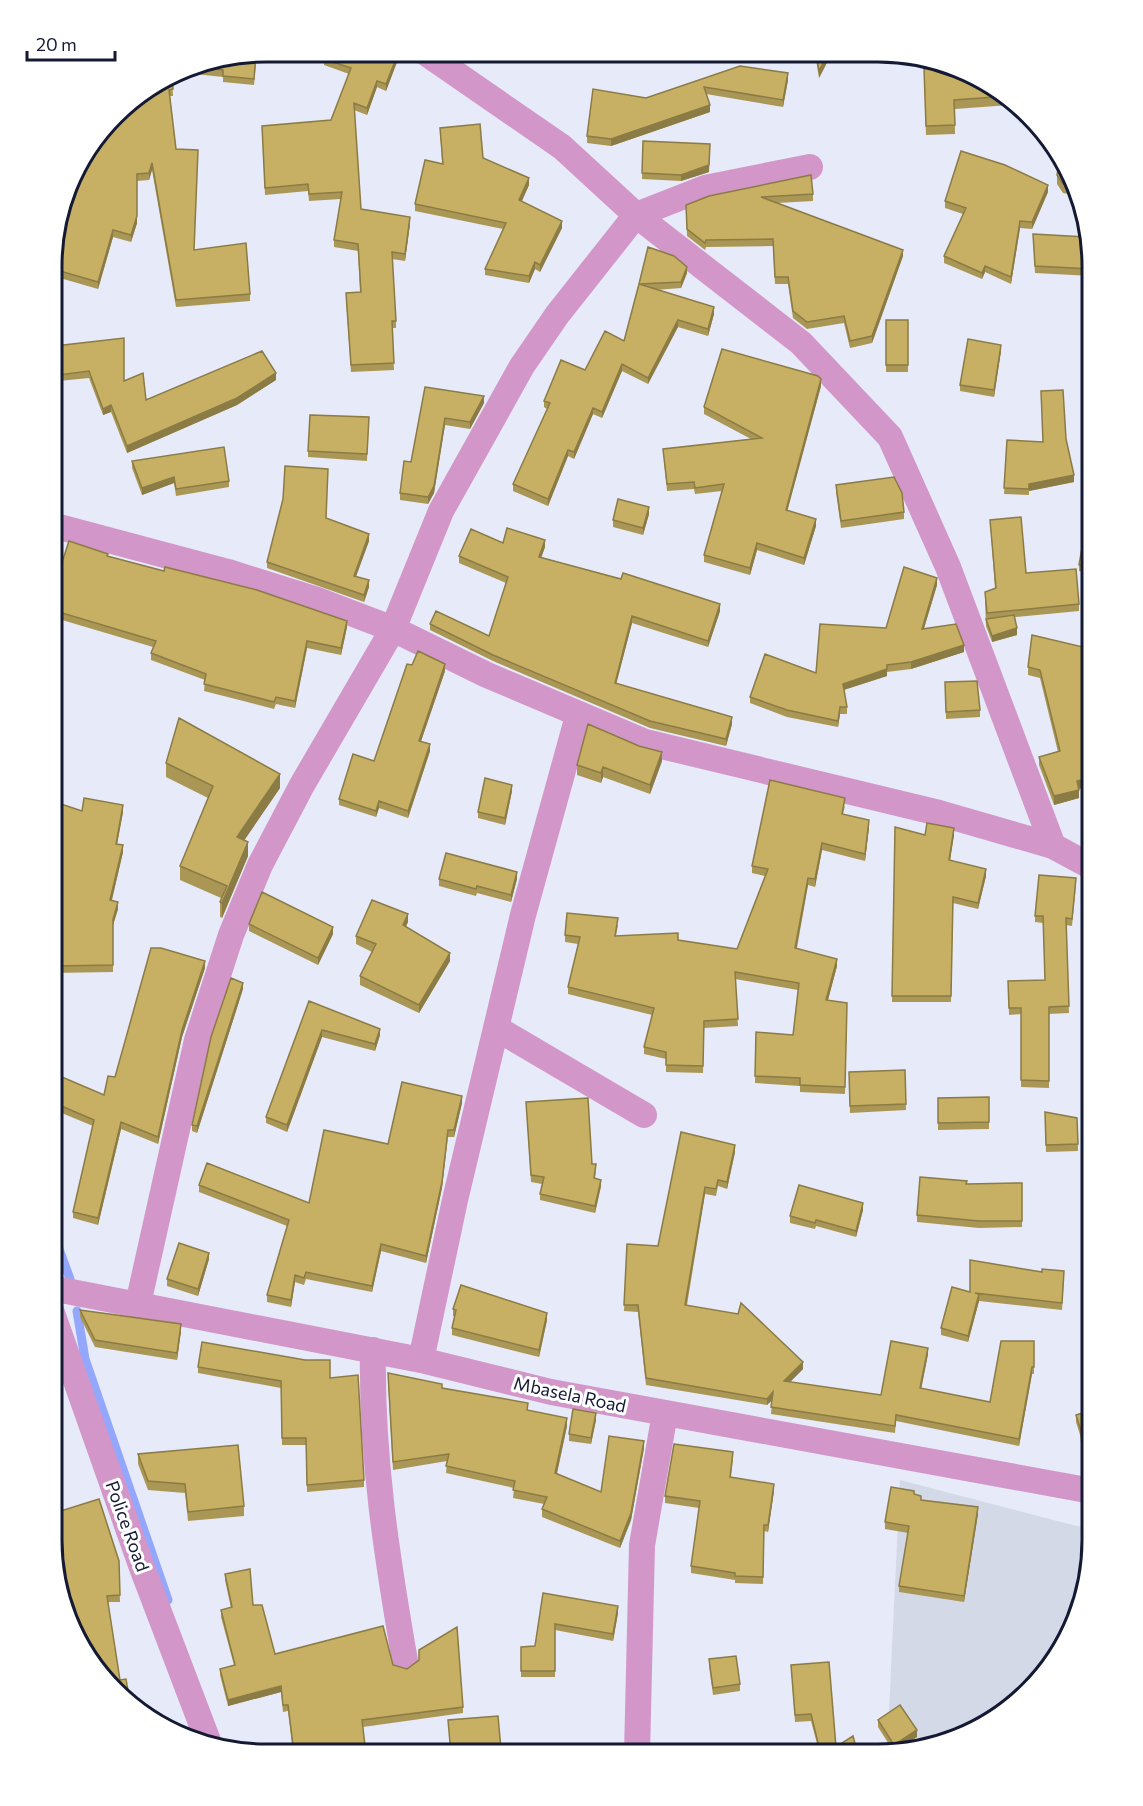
<svg xmlns="http://www.w3.org/2000/svg" width="1143" height="1806" font-family="Commissioner,sans-serif">
	<style>
		.built { fill: #d4d9e8 }
		.lines { fill: none; stroke-linecap: round; stroke-linejoin: round }
		.stream { stroke: #93a7fc; stroke-width: 9 }
		.minor { stroke: #d396c8; stroke-width: 26 }
		.wall { fill: #ab9755 }
		.shaded-wall { fill: #8b7b45 }
		.building { fill: #c7b063; stroke: #8b7b45; stroke-width: 1.5 }
		.labels { text-anchor: middle; dominant-baseline: central; stroke-width: 6; stroke-linejoin: round; paint-order: stroke }
		.street-label { font-size: 18px; fill: #151a34; stroke: #fff }
		.rim { fill: none; stroke: #151a34; stroke-width: 3 }
	</style>
	<rect width="100%" height="100%" fill="#e6eaf9"/>
	<path class="built" d="M 900,1480 L 1092,1530 L 1092,1555 L 1081,1610 L 1048,1671 L 959,1739 L 887,1753 Z"/>
	<g class="lines">
		<path class="stream" d="M 51,1227 L 70,1279
			M 77,1311 L 85,1359 L 168,1600"/>
		<path class="minor" d="M 423,51 L 562,147 L 636,215 L 801,343 L 890,437 L 948,567 L 1053,846
			M 52,525 L 228,572 L 317,600 L 393,629 L 487,675 L 645,742 L 939,813 L 1053,846 L 1092,867
			M 496,1028 L 644,1115
			M 51,1288 L 421,1360 L 551,1392 L 1092,1491
			M 138,1304 L 197,1040 L 231,935 L 260,865 L 302,785 L 393,629 L 441,511 L 522,366 L 557,315 L 636,215 L 705,188 L 810,167
			M 51,1310 L 141,1565 L 208,1741
			M 373,1350 C 371,1455 387,1558 405,1661
			M 421,1360 L 455,1200 L 523,915 L 578,716
			M 637,1754 L 642,1545 L 665,1413"/>
	</g>
	<path class="wall" d="M 257,53 L 254,85 L 223,82 L 223,77 L 176,72 L 184,67 Z
		M 800,53 L 832,53 L 819,78 L 815,54 L 800,54 Z
		M 324,59 L 397,62 L 386,91 L 377,87 L 367,115 L 354,110 L 361,209 L 410,224 L 405,261 L 392,259 L 396,321 L 396,328 L 392,328 L 394,370 L 351,372 L 346,299 L 360,292 L 358,251 L 334,247 L 334,240 L 341,199 L 309,201 L 308,191 L 265,195 L 262,126 L 331,120 L 349,74 L 324,65 Z
		M 740,66 L 788,80 L 783,107 L 706,94 L 710,112 L 611,146 L 587,143 L 587,136 L 646,98 Z
		M 924,68 L 1008,96 L 1028,122 L 1020,122 L 1010,105 L 955,109 L 955,134 L 926,135 Z
		M 172,74 L 173,96 L 170,96 L 176,149 L 194,250 L 250,294 L 250,301 L 176,307 L 152,170 L 149,180 L 137,181 L 137,223 L 131,242 L 113,237 L 98,289 L 53,276 L 53,238 Z
		M 440,128 L 483,158 L 529,185 L 522,201 L 562,228 L 540,272 L 535,269 L 529,283 L 485,275 L 485,269 L 503,229 L 415,211 L 415,204 L 442,163 Z
		M 643,141 L 709,172 L 681,181 L 642,179 Z
		M 1057,175 L 1076,184 L 1078,196 L 1063,193 L 1057,184 Z
		M 1048,192 L 1032,229 L 1020,228 L 1011,284 L 985,272 L 982,279 L 944,263 L 944,256 L 963,214 L 945,208 L 945,201 Z
		M 813,194 L 813,201 L 777,203 L 903,256 L 872,343 L 850,348 L 844,323 L 807,329 L 793,318 L 788,284 L 775,284 L 773,246 L 706,247 L 705,250 L 687,236 L 686,205 L 709,196 Z
		M 1033,234 L 1092,266 L 1092,276 L 1035,273 Z
		M 648,247 L 687,273 L 681,288 L 656,290 L 714,314 L 708,336 L 678,327 L 648,384 L 622,371 L 602,418 L 593,414 L 574,459 L 568,456 L 548,506 L 513,491 L 513,484 L 547,409 L 544,407 L 544,401 L 624,341 Z
		M 886,320 L 908,320 L 908,372 L 886,372 Z
		M 55,346 L 124,381 L 146,400 L 276,380 L 237,405 L 127,453 L 111,412 L 103,415 L 89,378 L 59,381 Z
		M 1001,351 L 994,397 L 960,391 L 960,385 Z
		M 821,386 L 787,510 L 816,526 L 804,565 L 757,550 L 750,575 L 704,562 L 704,555 L 722,491 L 695,494 L 694,489 L 667,491 L 663,449 L 751,439 L 704,414 L 704,407 Z
		M 425,387 L 484,403 L 470,429 L 445,425 L 434,493 L 428,504 L 400,500 L 400,493 L 411,462 Z
		M 369,417 L 367,461 L 308,457 L 308,451 Z
		M 1066,439 L 1074,482 L 1029,491 L 1029,495 L 1004,494 L 1007,440 L 1043,442 Z
		M 132,461 L 229,481 L 229,487 L 176,496 L 174,483 L 142,495 L 132,468 Z
		M 836,485 L 904,512 L 904,519 L 841,528 L 836,492 Z
		M 649,514 L 643,535 L 613,527 L 613,520 Z
		M 326,518 L 369,541 L 356,576 L 369,587 L 364,602 L 267,568 L 267,562 Z
		M 990,520 L 1026,573 L 1079,604 L 1079,611 L 1015,617 L 1017,635 L 992,642 L 986,626 L 985,599 L 985,592 L 995,589 Z
		M 1092,539 L 1092,574 L 1079,571 L 1079,565 Z
		M 503,543 L 545,547 L 541,557 L 720,611 L 708,647 L 632,623 L 616,683 L 732,724 L 726,746 L 650,728 L 493,661 L 430,630 L 430,624 L 489,636 L 506,583 L 459,563 L 459,556 Z
		M 108,556 L 347,627 L 341,655 L 307,648 L 295,708 L 276,704 L 274,709 L 204,691 L 205,680 L 151,660 L 151,653 L 153,647 L 52,617 L 52,593 Z
		M 937,585 L 924,628 L 964,652 L 911,669 L 887,672 L 887,676 L 844,690 L 847,707 L 847,714 L 840,714 L 838,727 L 787,717 L 750,703 L 750,697 L 816,673 L 886,628 Z
		M 1032,635 L 1090,729 L 1090,737 L 1089,737 L 1092,785 L 1079,789 L 1079,798 L 1054,805 L 1039,765 L 1039,757 L 1058,752 L 1040,678 L 1028,675 L 1028,667 Z
		M 445,671 L 421,741 L 430,751 L 408,818 L 379,808 L 376,817 L 339,805 L 339,799 L 374,761 Z
		M 945,689 L 980,710 L 980,717 L 946,719 Z
		M 639,746 L 662,761 L 650,794 L 603,777 L 601,783 L 577,775 L 577,765 Z
		M 166,763 L 280,788 L 244,840 L 248,856 L 222,918 L 220,917 L 220,902 L 221,898 L 180,880 L 180,866 L 208,798 L 166,777 Z
		M 512,791 L 505,825 L 478,818 L 478,812 Z
		M 52,801 L 82,811 L 123,812 L 117,844 L 123,852 L 112,900 L 118,909 L 113,925 L 113,972 L 52,973 Z
		M 845,806 L 843,814 L 869,827 L 865,861 L 822,850 L 815,887 L 808,885 L 797,948 L 837,966 L 828,1000 L 847,1003 L 845,1094 L 800,1092 L 800,1086 L 755,1083 L 756,1032 L 793,1035 L 798,990 L 735,979 L 738,1026 L 704,1028 L 703,1073 L 666,1072 L 666,1059 L 644,1054 L 644,1047 L 652,1015 L 568,994 L 568,987 L 578,944 L 565,942 L 565,935 L 618,925 L 616,936 L 678,940 L 737,949 L 765,876 L 752,873 L 752,866 Z
		M 895,827 L 925,835 L 954,835 L 950,860 L 986,876 L 978,909 L 953,903 L 951,1002 L 892,1002 Z
		M 439,879 L 517,879 L 511,902 L 477,893 L 476,896 L 439,886 Z
		M 1076,885 L 1072,926 L 1066,925 L 1069,1013 L 1049,1014 L 1049,1088 L 1021,1087 L 1021,1014 L 1009,1015 L 1008,981 L 1045,980 L 1043,923 L 1035,922 L 1035,916 Z
		M 408,922 L 406,926 L 450,961 L 419,1013 L 360,985 L 360,976 L 372,952 L 356,944 L 356,936 Z
		M 249,924 L 333,934 L 318,965 L 249,931 Z
		M 205,968 L 182,1037 L 158,1144 L 121,1129 L 98,1225 L 73,1218 L 73,1212 L 93,1126 L 52,1109 L 52,1081 L 104,1095 L 115,1077 Z
		M 243,989 L 197,1133 L 192,1131 L 192,1125 Z
		M 309,1001 L 380,1035 L 375,1051 L 322,1037 L 287,1132 L 266,1123 L 266,1117 Z
		M 905,1070 L 906,1110 L 850,1113 L 849,1072 Z
		M 989,1097 L 989,1129 L 938,1130 L 938,1098 Z
		M 526,1102 L 592,1164 L 596,1171 L 595,1178 L 601,1186 L 595,1213 L 540,1200 L 540,1194 L 542,1184 L 531,1182 Z
		M 462,1103 L 454,1137 L 448,1137 L 442,1188 L 426,1263 L 381,1251 L 372,1292 L 306,1279 L 304,1285 L 295,1282 L 291,1307 L 267,1302 L 267,1295 L 287,1226 L 199,1192 L 199,1185 L 309,1203 L 388,1144 Z
		M 1045,1112 L 1077,1118 L 1078,1151 L 1046,1152 Z
		M 681,1132 L 735,1152 L 727,1189 L 718,1186 L 716,1196 L 705,1194 L 687,1305 L 803,1369 L 790,1382 L 881,1395 L 928,1354 L 921,1389 L 990,1402 L 1034,1341 L 1034,1374 L 1032,1374 L 1019,1446 L 896,1421 L 895,1433 L 771,1414 L 772,1400 L 767,1405 L 646,1385 L 638,1312 L 624,1311 L 627,1244 L 658,1246 Z
		M 1022,1183 L 1022,1227 L 979,1228 L 917,1222 L 917,1215 Z
		M 863,1210 L 856,1237 L 816,1226 L 815,1229 L 790,1223 L 790,1216 Z
		M 209,1259 L 198,1296 L 167,1286 L 167,1279 Z
		M 1064,1278 L 1062,1310 L 979,1301 L 968,1342 L 941,1335 L 941,1328 L 970,1292 Z
		M 1092,1299 L 1092,1316 L 1084,1315 L 1085,1300 Z
		M 453,1309 L 547,1320 L 539,1357 L 452,1335 L 452,1328 L 455,1316 L 453,1316 Z
		M 80,1310 L 181,1331 L 177,1360 L 95,1347 L 80,1317 Z
		M 1088,1340 L 1092,1340 L 1091,1371 L 1088,1347 Z
		M 198,1367 L 330,1378 L 364,1480 L 364,1487 L 307,1492 L 306,1445 L 282,1445 L 281,1388 L 198,1373 Z
		M 388,1381 L 442,1388 L 528,1410 L 567,1426 L 557,1474 L 601,1492 L 644,1448 L 631,1520 L 620,1548 L 542,1517 L 542,1509 L 544,1504 L 513,1498 L 514,1488 L 446,1473 L 447,1461 L 393,1470 Z
		M 1092,1410 L 1092,1467 L 1083,1471 L 1081,1438 L 1076,1422 L 1076,1415 Z
		M 596,1420 L 591,1444 L 569,1441 L 569,1434 Z
		M 138,1454 L 244,1506 L 244,1516 L 188,1521 L 185,1493 L 148,1490 L 138,1464 Z
		M 733,1459 L 731,1477 L 774,1491 L 768,1532 L 764,1531 L 763,1584 L 735,1583 L 735,1580 L 691,1573 L 691,1566 L 699,1508 L 665,1503 L 665,1496 Z
		M 914,1495 L 921,1500 L 978,1514 L 964,1602 L 899,1592 L 899,1586 L 908,1533 L 885,1529 L 885,1522 Z
		M 119,1561 L 120,1602 L 108,1602 L 120,1680 L 67,1622 Z
		M 225,1574 L 253,1605 L 275,1654 L 393,1665 L 463,1707 L 463,1713 L 363,1727 L 366,1754 L 293,1753 L 288,1711 L 283,1712 L 281,1692 L 228,1706 L 220,1675 L 220,1669 L 234,1665 L 221,1617 L 221,1610 L 231,1608 L 225,1580 Z
		M 543,1593 L 618,1613 L 613,1641 L 555,1630 L 555,1677 L 521,1677 L 521,1647 L 535,1646 Z
		M 709,1659 L 740,1684 L 740,1691 L 713,1695 L 709,1666 Z
		M 791,1665 L 836,1747 L 858,1755 L 820,1755 L 811,1721 L 795,1722 Z
		M 878,1720 L 917,1737 L 894,1752 L 878,1727 Z"/>
	<path class="shaded-wall" d="M 828,53 L 832,53 L 819,78 L 819,71 Z
		M 397,56 L 397,62 L 386,91 L 386,84 Z
		M 788,73 L 788,80 L 783,107 L 783,100 Z
		M 377,81 L 377,87 L 367,115 L 367,108 Z
		M 710,105 L 710,112 L 611,146 L 611,139 Z
		M 710,144 L 709,172 L 681,181 L 681,175 Z
		M 152,163 L 152,170 L 149,180 L 149,173 Z
		M 529,178 L 529,185 L 519,207 L 519,200 Z
		M 1048,185 L 1048,192 L 1032,229 L 1032,222 Z
		M 137,216 L 137,223 L 131,242 L 131,235 Z
		M 410,217 L 410,224 L 405,261 L 405,254 Z
		M 562,221 L 562,228 L 540,272 L 540,265 Z
		M 1020,221 L 1020,228 L 1011,284 L 1011,277 Z
		M 113,230 L 113,237 L 98,289 L 98,282 Z
		M 903,250 L 903,256 L 872,343 L 872,336 Z
		M 535,262 L 535,269 L 529,283 L 529,276 Z
		M 985,266 L 985,272 L 982,279 L 982,273 Z
		M 687,267 L 687,273 L 681,288 L 681,282 Z
		M 714,307 L 714,314 L 708,336 L 708,329 Z
		M 678,320 L 678,327 L 648,384 L 648,378 Z
		M 1001,345 L 1001,351 L 994,397 L 994,390 Z
		M 622,364 L 622,371 L 602,418 L 602,412 Z
		M 276,373 L 276,380 L 237,405 L 127,453 L 127,446 Z
		M 821,379 L 821,386 L 786,516 L 786,510 Z
		M 484,396 L 484,403 L 470,429 L 470,422 Z
		M 111,405 L 111,412 L 103,415 L 103,409 Z
		M 593,408 L 593,414 L 574,459 L 574,452 Z
		M 445,418 L 445,425 L 434,493 L 428,504 L 428,497 Z
		M 568,450 L 568,456 L 548,506 L 548,499 Z
		M 1074,475 L 1074,482 L 1029,491 L 1029,484 Z
		M 174,477 L 174,483 L 142,495 L 142,488 Z
		M 649,507 L 649,514 L 643,535 L 643,528 Z
		M 816,519 L 816,526 L 804,565 L 804,558 Z
		M 369,534 L 369,541 L 354,582 L 354,576 Z
		M 545,540 L 545,547 L 539,564 L 539,557 Z
		M 757,543 L 757,550 L 750,575 L 750,568 Z
		M 937,578 L 937,585 L 922,635 L 922,629 Z
		M 369,580 L 369,587 L 364,602 L 364,595 Z
		M 720,604 L 720,611 L 708,647 L 708,641 Z
		M 632,616 L 632,623 L 615,689 L 615,683 Z
		M 347,621 L 347,627 L 341,655 L 341,648 Z
		M 1017,628 L 1017,635 L 992,642 L 992,636 Z
		M 307,641 L 307,648 L 295,708 L 295,701 Z
		M 964,645 L 964,652 L 911,669 L 911,662 Z
		M 445,664 L 445,671 L 419,747 L 419,741 Z
		M 887,669 L 887,676 L 843,690 L 843,684 Z
		M 840,707 L 840,714 L 838,727 L 838,721 Z
		M 732,717 L 732,724 L 726,746 L 726,739 Z
		M 430,744 L 430,751 L 408,818 L 408,811 Z
		M 662,752 L 662,761 L 650,794 L 650,785 Z
		M 603,767 L 603,777 L 601,783 L 601,773 Z
		M 280,774 L 280,788 L 237,851 L 237,837 Z
		M 1092,777 L 1092,785 L 1077,789 L 1077,781 Z
		M 512,785 L 512,791 L 505,825 L 505,818 Z
		M 1079,790 L 1079,798 L 1054,805 L 1054,796 Z
		M 379,801 L 379,808 L 376,817 L 376,811 Z
		M 123,805 L 123,812 L 116,850 L 116,844 Z
		M 869,820 L 869,827 L 865,861 L 865,854 Z
		M 954,828 L 954,835 L 949,867 L 949,860 Z
		M 248,842 L 248,856 L 222,918 L 222,903 Z
		M 822,843 L 822,850 L 815,887 L 815,879 Z
		M 123,845 L 123,852 L 110,907 L 110,900 Z
		M 986,869 L 986,876 L 978,909 L 978,903 Z
		M 517,872 L 517,879 L 511,902 L 511,895 Z
		M 808,878 L 808,885 L 795,955 L 795,948 Z
		M 118,902 L 118,909 L 113,925 L 113,919 Z
		M 408,914 L 408,922 L 403,933 L 403,925 Z
		M 333,927 L 333,934 L 318,965 L 318,958 Z
		M 450,953 L 450,961 L 419,1013 L 419,1005 Z
		M 837,959 L 837,966 L 826,1007 L 826,1000 Z
		M 205,961 L 205,968 L 182,1037 L 158,1144 L 158,1137 L 182,1030 Z
		M 243,983 L 243,989 L 197,1133 L 197,1126 Z
		M 380,1029 L 380,1035 L 375,1051 L 375,1044 Z
		M 322,1030 L 322,1037 L 287,1132 L 287,1125 Z
		M 462,1096 L 462,1103 L 454,1137 L 454,1130 Z
		M 121,1122 L 121,1129 L 98,1225 L 98,1218 Z
		M 448,1130 L 442,1188 L 426,1263 L 426,1256 Z
		M 735,1145 L 735,1152 L 727,1189 L 727,1182 Z
		M 601,1180 L 601,1186 L 595,1213 L 595,1206 Z
		M 705,1187 L 705,1194 L 685,1312 L 685,1305 Z
		M 863,1203 L 863,1210 L 856,1237 L 856,1231 Z
		M 381,1244 L 381,1251 L 372,1292 L 372,1286 Z
		M 209,1253 L 209,1259 L 198,1296 L 198,1289 Z
		M 295,1275 L 295,1282 L 291,1307 L 291,1300 Z
		M 979,1294 L 979,1301 L 968,1342 L 968,1336 Z
		M 547,1313 L 547,1320 L 539,1357 L 539,1350 Z
		M 181,1324 L 181,1331 L 177,1360 L 177,1353 Z
		M 928,1348 L 928,1354 L 920,1395 L 920,1388 Z
		M 803,1362 L 803,1369 L 784,1388 L 784,1381 Z
		M 1032,1367 L 1032,1374 L 1019,1446 L 1019,1439 Z
		M 773,1392 L 773,1399 L 767,1405 L 767,1399 Z
		M 596,1413 L 596,1420 L 591,1444 L 591,1438 Z
		M 567,1418 L 567,1426 L 555,1481 L 555,1473 Z
		M 644,1441 L 644,1448 L 631,1520 L 620,1548 L 620,1541 Z
		M 1092,1461 L 1092,1467 L 1083,1471 L 1083,1464 Z
		M 774,1484 L 774,1491 L 768,1532 L 768,1525 Z
		M 978,1507 L 978,1514 L 964,1602 L 964,1596 Z
		M 618,1606 L 618,1613 L 613,1641 L 613,1634 Z
		M 281,1686 L 281,1692 L 228,1706 L 228,1700 Z
		M 917,1730 L 917,1737 L 894,1752 L 894,1745 Z"/>
	<path class="building" d="M 327,51 L 386,51 L 397,56 L 386,84 L 377,81 L 367,108 L 354,103 L 361,209 L 410,217 L 405,254 L 392,252 L 396,321 L 392,321 L 394,363 L 351,365 L 346,293 L 361,292 L 358,244 L 334,240 L 342,192 L 309,194 L 308,184 L 265,188 L 262,126 L 331,120 L 351,68 L 324,59 Z
		M 256,53 L 254,79 L 223,76 L 223,70 L 188,66 Z
		M 816,53 L 828,53 L 819,71 Z
		M 740,66 L 788,73 L 783,100 L 704,87 L 710,105 L 611,139 L 587,136 L 593,89 L 646,98 Z
		M 940,67 L 1008,96 L 1009,96 L 954,100 L 955,125 L 926,126 L 924,68 Z
		M 172,74 L 173,89 L 169,90 L 176,149 L 198,150 L 194,250 L 246,243 L 250,294 L 176,300 L 152,163 L 149,173 L 137,174 L 137,216 L 131,235 L 113,230 L 98,282 L 53,269 L 53,238 L 73,170 L 124,104 Z
		M 480,124 L 483,158 L 529,178 L 519,200 L 562,221 L 540,265 L 535,262 L 529,276 L 485,269 L 506,223 L 415,204 L 425,160 L 443,164 L 440,128 Z
		M 643,141 L 710,144 L 709,165 L 681,175 L 642,173 Z
		M 961,151 L 1005,165 L 1048,185 L 1032,222 L 1020,221 L 1011,277 L 985,266 L 982,273 L 944,256 L 966,208 L 945,201 Z
		M 1059,162 L 1076,184 L 1076,186 L 1063,184 L 1057,175 Z
		M 811,175 L 813,194 L 761,197 L 903,250 L 872,336 L 850,341 L 844,316 L 807,322 L 793,311 L 788,277 L 775,277 L 773,239 L 706,240 L 705,243 L 687,229 L 686,205 L 709,196 Z
		M 1033,234 L 1086,237 L 1092,269 L 1035,266 Z
		M 648,247 L 674,256 L 687,267 L 681,282 L 639,284 Z
		M 639,284 L 714,307 L 708,329 L 678,320 L 648,378 L 622,364 L 602,412 L 593,408 L 574,452 L 568,450 L 548,499 L 513,484 L 550,403 L 544,401 L 561,360 L 585,370 L 605,331 L 624,341 Z
		M 886,320 L 908,320 L 908,365 L 886,365 Z
		M 124,338 L 124,381 L 143,373 L 146,400 L 262,351 L 276,373 L 237,398 L 127,446 L 111,405 L 103,409 L 89,371 L 59,375 L 55,346 Z
		M 968,339 L 1001,345 L 994,390 L 960,385 Z
		M 722,349 L 818,376 L 821,379 L 786,510 L 816,519 L 804,558 L 757,543 L 750,568 L 704,555 L 724,484 L 695,488 L 694,482 L 667,484 L 663,449 L 762,438 L 704,407 Z
		M 425,387 L 484,396 L 470,422 L 445,418 L 434,486 L 428,497 L 400,493 L 404,461 L 411,462 Z
		M 1063,390 L 1066,439 L 1074,475 L 1029,484 L 1029,489 L 1004,488 L 1007,440 L 1043,442 L 1041,391 Z
		M 310,415 L 369,417 L 367,454 L 308,451 Z
		M 224,447 L 229,481 L 176,489 L 174,477 L 142,488 L 132,461 Z
		M 285,466 L 328,469 L 326,518 L 369,534 L 354,576 L 369,580 L 364,595 L 267,562 L 283,499 Z
		M 894,477 L 902,493 L 904,512 L 841,521 L 836,485 Z
		M 618,499 L 649,507 L 643,528 L 613,520 Z
		M 1021,517 L 1026,573 L 1076,569 L 1079,604 L 987,613 L 985,592 L 996,588 L 990,520 Z
		M 507,528 L 545,540 L 539,557 L 621,579 L 623,573 L 720,604 L 708,641 L 632,616 L 615,683 L 732,717 L 726,739 L 650,721 L 493,655 L 430,624 L 436,611 L 489,636 L 508,577 L 459,556 L 471,529 L 503,543 Z
		M 1084,537 L 1092,539 L 1092,567 L 1079,565 Z
		M 69,541 L 108,554 L 107,556 L 164,571 L 165,567 L 257,590 L 347,621 L 341,648 L 307,641 L 295,701 L 276,697 L 274,702 L 204,684 L 206,674 L 151,653 L 156,641 L 52,610 L 52,593 Z
		M 904,567 L 937,578 L 922,629 L 956,624 L 964,645 L 911,662 L 887,665 L 887,669 L 843,684 L 847,707 L 840,707 L 838,721 L 787,710 L 750,697 L 765,654 L 816,673 L 820,624 L 886,628 Z
		M 1014,615 L 1017,628 L 992,636 L 986,619 Z
		M 1032,635 L 1083,647 L 1090,729 L 1088,728 L 1092,759 L 1092,777 L 1077,781 L 1079,790 L 1054,796 L 1039,757 L 1060,751 L 1040,670 L 1028,667 Z
		M 418,651 L 445,664 L 419,741 L 430,744 L 408,811 L 379,801 L 376,811 L 339,799 L 353,754 L 374,761 L 407,664 L 412,665 Z
		M 977,681 L 980,710 L 946,712 L 945,682 Z
		M 179,718 L 280,774 L 237,837 L 248,842 L 222,903 L 220,902 L 227,886 L 180,866 L 213,786 L 166,763 Z
		M 588,724 L 639,746 L 662,752 L 650,785 L 603,767 L 601,773 L 577,765 Z
		M 485,778 L 512,785 L 505,818 L 478,812 Z
		M 770,780 L 845,798 L 842,814 L 869,820 L 865,854 L 822,843 L 815,879 L 808,878 L 795,948 L 837,959 L 826,1000 L 847,1003 L 845,1087 L 800,1085 L 800,1078 L 755,1076 L 756,1032 L 793,1035 L 799,983 L 735,972 L 738,1019 L 704,1021 L 703,1066 L 666,1065 L 666,1052 L 644,1047 L 654,1008 L 568,987 L 580,937 L 565,935 L 567,913 L 618,918 L 615,936 L 678,933 L 678,940 L 737,949 L 768,869 L 752,866 Z
		M 84,798 L 123,805 L 116,844 L 123,845 L 110,900 L 118,902 L 113,919 L 113,965 L 52,966 L 52,801 L 82,811 Z
		M 927,823 L 954,828 L 949,860 L 986,869 L 978,903 L 953,897 L 951,996 L 892,996 L 895,827 L 925,835 Z
		M 446,853 L 517,872 L 511,895 L 477,886 L 476,889 L 439,879 Z
		M 1039,875 L 1076,878 L 1072,919 L 1066,918 L 1069,1006 L 1049,1007 L 1049,1081 L 1021,1080 L 1021,1008 L 1009,1008 L 1008,981 L 1045,980 L 1043,916 L 1035,916 Z
		M 262,892 L 333,927 L 318,958 L 249,924 Z
		M 372,900 L 408,914 L 403,925 L 450,953 L 419,1005 L 360,976 L 376,944 L 356,936 Z
		M 151,948 L 161,948 L 205,961 L 182,1030 L 158,1137 L 121,1122 L 98,1218 L 73,1212 L 94,1120 L 52,1102 L 52,1081 L 55,1074 L 104,1095 L 108,1076 L 115,1077 Z
		M 231,978 L 243,983 L 197,1126 L 192,1125 L 211,1037 Z
		M 309,1001 L 380,1029 L 375,1044 L 322,1030 L 287,1125 L 266,1117 Z
		M 905,1070 L 906,1104 L 850,1106 L 849,1072 Z
		M 402,1082 L 462,1096 L 454,1130 L 448,1130 L 442,1182 L 426,1256 L 381,1244 L 372,1286 L 306,1272 L 304,1278 L 295,1275 L 291,1300 L 267,1295 L 289,1220 L 199,1185 L 207,1163 L 309,1203 L 324,1130 L 388,1144 Z
		M 989,1097 L 989,1122 L 938,1123 L 938,1098 Z
		M 588,1098 L 592,1164 L 596,1164 L 594,1178 L 601,1180 L 595,1206 L 540,1194 L 544,1177 L 531,1175 L 526,1102 Z
		M 1045,1112 L 1077,1118 L 1078,1144 L 1046,1145 Z
		M 681,1132 L 735,1145 L 727,1182 L 718,1180 L 716,1189 L 705,1187 L 685,1305 L 738,1314 L 741,1303 L 803,1362 L 784,1381 L 881,1395 L 891,1341 L 928,1348 L 920,1388 L 990,1402 L 1001,1341 L 1034,1341 L 1034,1367 L 1032,1367 L 1019,1439 L 896,1415 L 895,1426 L 771,1407 L 773,1392 L 767,1399 L 646,1378 L 638,1305 L 624,1305 L 627,1244 L 658,1246 Z
		M 920,1177 L 967,1181 L 966,1184 L 1022,1183 L 1022,1221 L 979,1221 L 917,1215 Z
		M 799,1185 L 863,1203 L 856,1231 L 816,1220 L 815,1223 L 790,1216 Z
		M 179,1243 L 209,1253 L 198,1289 L 167,1279 Z
		M 970,1260 L 1042,1272 L 1042,1269 L 1064,1271 L 1062,1303 L 975,1293 L 979,1294 L 968,1336 L 941,1328 L 952,1287 L 970,1292 Z
		M 461,1285 L 547,1313 L 539,1350 L 452,1328 L 456,1310 L 453,1309 Z
		M 1092,1299 L 1092,1309 L 1084,1308 L 1085,1300 Z
		M 80,1310 L 181,1324 L 177,1353 L 95,1340 Z
		M 1088,1340 L 1092,1340 L 1092,1364 L 1091,1365 Z
		M 202,1342 L 305,1360 L 330,1360 L 330,1378 L 358,1375 L 364,1480 L 307,1485 L 306,1438 L 282,1438 L 281,1381 L 198,1367 Z
		M 388,1373 L 442,1384 L 442,1388 L 528,1403 L 527,1410 L 567,1418 L 555,1473 L 601,1492 L 609,1436 L 644,1441 L 631,1513 L 620,1541 L 542,1509 L 547,1497 L 513,1490 L 515,1481 L 446,1466 L 449,1454 L 393,1462 Z
		M 573,1409 L 596,1413 L 591,1438 L 569,1434 Z
		M 1092,1410 L 1092,1461 L 1083,1464 L 1081,1431 L 1076,1415 Z
		M 674,1444 L 733,1452 L 730,1477 L 774,1484 L 768,1525 L 764,1525 L 763,1577 L 735,1576 L 735,1573 L 691,1566 L 700,1501 L 665,1496 Z
		M 238,1445 L 244,1506 L 188,1512 L 185,1484 L 148,1481 L 138,1454 Z
		M 891,1487 L 914,1491 L 914,1494 L 921,1496 L 921,1500 L 978,1507 L 964,1596 L 899,1586 L 909,1526 L 885,1522 Z
		M 99,1499 L 119,1561 L 120,1595 L 107,1596 L 120,1680 L 126,1679 L 130,1703 L 67,1622 L 51,1540 L 51,1514 Z
		M 250,1569 L 253,1605 L 262,1605 L 275,1654 L 383,1626 L 393,1665 L 407,1669 L 419,1660 L 419,1650 L 457,1627 L 463,1707 L 362,1720 L 366,1754 L 294,1753 L 288,1705 L 283,1705 L 281,1686 L 228,1700 L 220,1669 L 235,1665 L 221,1610 L 232,1607 L 225,1574 Z
		M 543,1593 L 618,1606 L 613,1634 L 555,1624 L 555,1671 L 521,1671 L 521,1647 L 535,1646 Z
		M 736,1656 L 740,1684 L 713,1688 L 709,1659 Z
		M 829,1662 L 836,1747 L 853,1736 L 858,1755 L 821,1755 L 811,1714 L 795,1715 L 791,1665 Z
		M 900,1705 L 917,1730 L 894,1745 L 878,1720 Z
		M 498,1716 L 501,1749 L 547,1744 L 548,1754 L 451,1754 L 448,1720 Z"/>
	<g class="labels">
		<g class="street-label">
			<text transform="translate(570 1394) rotate(12)">Mbasela Road</text>
			<text transform="translate(128 1526) rotate(70)">Police Road</text>
		</g>
	</g>
	<path d="M0 0H1143V1806H0ZM266 62H878A204 204 0 0 1 1082 266V1540A204 204 0 0 1 878 1744H266A204 204 0 0 1 62 1540V266A204 204 0 0 1 266 62Z" fill="#fff" fill-rule="evenodd"/>
	<path class="rim" d="M266 62H878A204 204 0 0 1 1082 266V1540A204 204 0 0 1 878 1744H266A204 204 0 0 1 62 1540V266A204 204 0 0 1 266 62Z"/>
	<path d="M27 51v9h88v-9" fill="none" stroke="#151a34" stroke-width="3"/>
	<text x="36" y="51" font-size="18" fill="#151a34" stroke="#ffffff" stroke-width="4.5" paint-order="stroke">20 m</text>
</svg>
